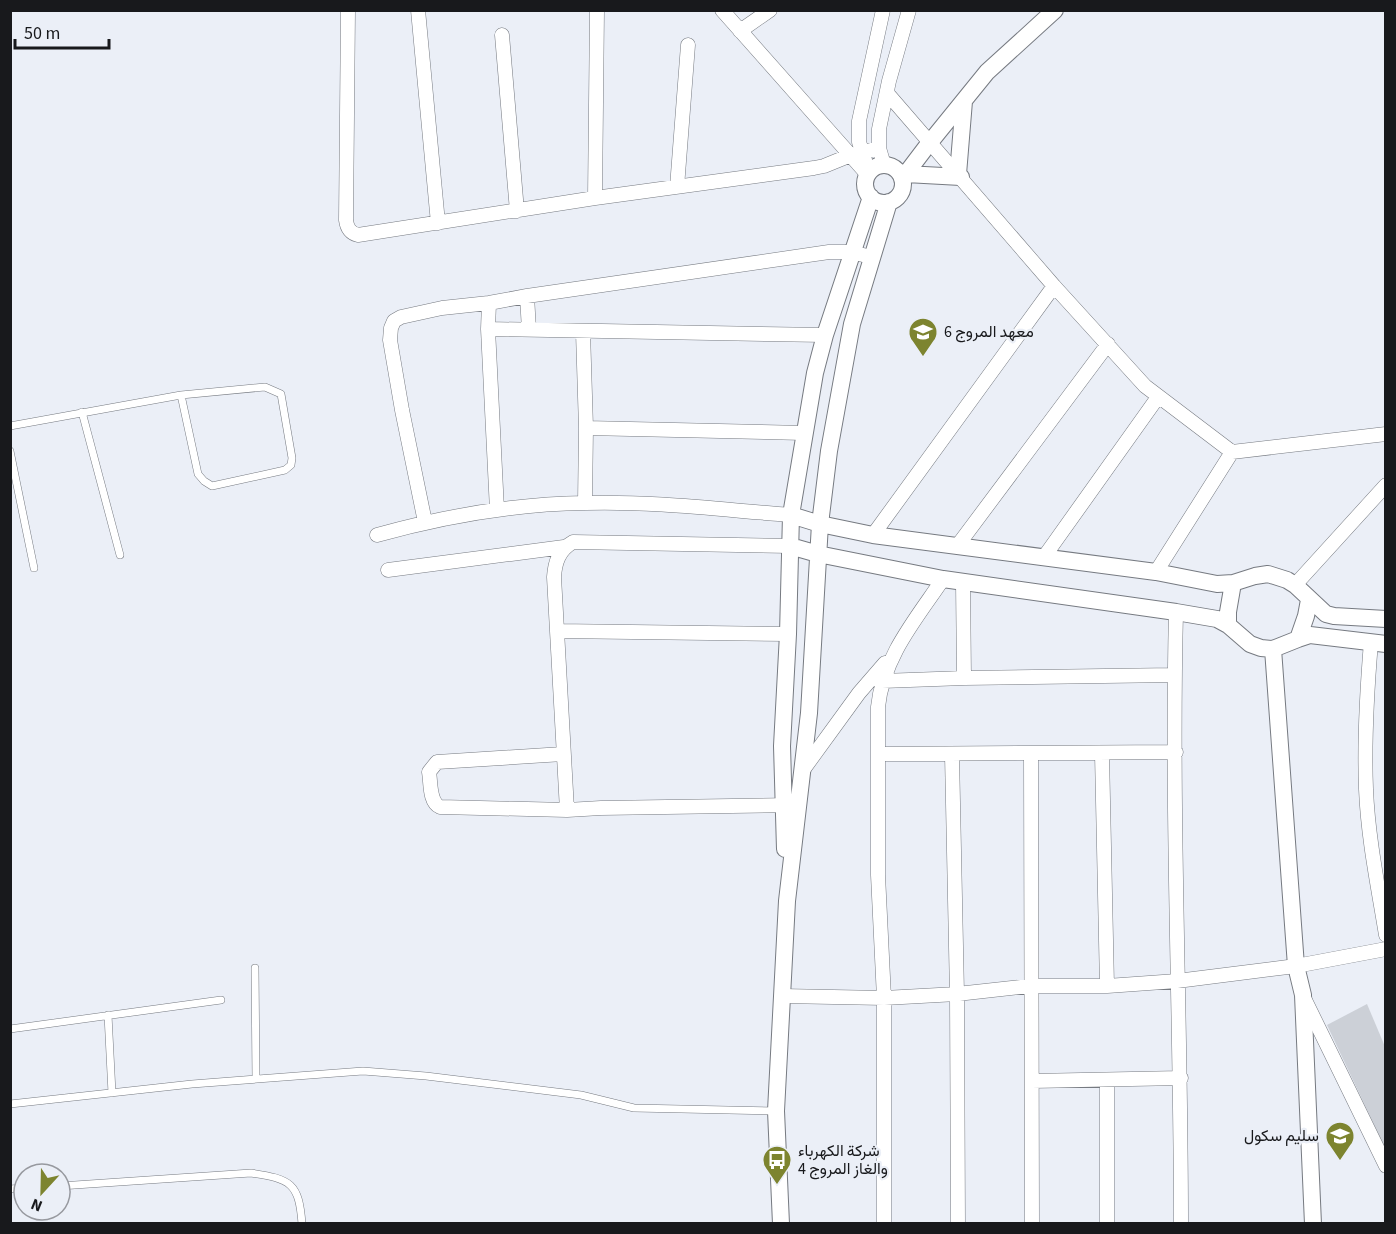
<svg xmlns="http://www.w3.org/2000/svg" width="1396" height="1234" font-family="'Source Sans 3',Vazirmatn,sans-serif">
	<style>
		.building { fill: #ccd0d7 }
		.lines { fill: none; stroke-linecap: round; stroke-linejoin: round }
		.service-casing { stroke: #767a81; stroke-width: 8 }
		.minor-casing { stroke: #767a81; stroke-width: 15 }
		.tertiary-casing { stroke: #767a81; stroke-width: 18 }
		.service { stroke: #fff; stroke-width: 7 }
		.minor { stroke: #fff; stroke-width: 14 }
		.tertiary { stroke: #fff; stroke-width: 16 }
		.labels { text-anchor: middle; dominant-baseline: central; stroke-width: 4.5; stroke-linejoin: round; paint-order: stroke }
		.poi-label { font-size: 16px; fill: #18191c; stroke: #ebeff7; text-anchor: start }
	</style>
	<rect width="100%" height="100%" fill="#ebeff7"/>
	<path class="building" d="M 1367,1004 L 1386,1049 L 1386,1150 L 1327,1025 Z"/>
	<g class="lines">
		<g class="service-casing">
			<path id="service" d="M 82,412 L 120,555
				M 10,426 L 181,395 L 265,387 L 281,394 L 292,458 L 291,465 L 285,470 L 212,486 L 204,481 L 198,474 L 181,395
				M 10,451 L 34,568
				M 255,968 L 256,1079
				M 108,1015 L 112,1093
				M 10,1029 L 221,1000
				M 10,1104 L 192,1084 L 363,1071 L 426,1076 L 581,1095 L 634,1108 L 776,1111
				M 60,1186 L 251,1173 C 291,1179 299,1183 302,1224
				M 10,1189 L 24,1188"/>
		</g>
		<g class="minor-casing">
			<path id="minor" d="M 348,10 L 346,220 C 347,228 350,233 358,235 L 595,198 L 814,168 L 824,166 L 851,155 L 879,148
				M 418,10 L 438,223
				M 722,10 L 868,175
				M 740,31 L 770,10
				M 502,35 L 517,211
				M 887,93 L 1054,286 L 1145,386 L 1232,452 L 1386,434
				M 865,160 L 859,142 L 859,121 L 883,10
				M 884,165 L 879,148 L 879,129 L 889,81 L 909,10
				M 677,187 L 688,45
				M 595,198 L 597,10
				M 527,296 L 529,330
				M 489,303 L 488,329 L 497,510
				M 488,329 L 825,335
				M 583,332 L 586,428 L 585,503
				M 586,428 L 804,433
				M 425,522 L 402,410 L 390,340 L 391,328 L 394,321 L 401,317 L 442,308 L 489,303 L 527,296 L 829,252 L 851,252 L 871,257
				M 377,535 C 445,516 515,504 585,503 C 653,501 724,510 791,515
				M 873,535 L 1054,286
				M 958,545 L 1108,344
				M 790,546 L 573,542 C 559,550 555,562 554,577 L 567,810 L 601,808 L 794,805
				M 1044,557 L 1158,397
				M 388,570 L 564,547
				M 1156,572 L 1232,452
				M 963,582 L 964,678
				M 1295,585 L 1386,485
				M 1176,612 C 1171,815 1181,1020 1181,1224
				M 557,631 L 788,634
				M 1371,642 C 1367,690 1364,740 1366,789 C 1368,838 1378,886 1386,935
				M 882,681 L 964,678 L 1174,675
				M 563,754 L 437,762 L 429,772 C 431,783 429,802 440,807 L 567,810
				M 880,754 L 1176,752
				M 1031,754 L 1032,1224
				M 1102,754 L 1107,986
				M 952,755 L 957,994 L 958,1224
				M 803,770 L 859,693 L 885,663
				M 782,996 L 884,998 L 957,994 L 1030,986 L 1107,986 L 1177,981 L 1296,966 L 1386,949
				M 1304,998 L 1386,1166
				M 1032,1081 L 1181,1078
				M 884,1224 L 884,998 L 878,875 L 878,707 C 883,657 916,619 943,579
				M 1107,1224 L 1107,1081"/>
		</g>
		<g class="tertiary-casing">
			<path id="tertiary" d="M865 184a19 19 0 1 1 38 0a19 19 0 1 1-38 0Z
				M 906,174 L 961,177
				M 958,174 L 964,101
				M 902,179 L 927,146 L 987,72 L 1055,10
				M 791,515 L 820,524 L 873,535 L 1156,572 L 1217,584 L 1233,583 L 1255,576 L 1268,574 L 1287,580 L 1295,585 L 1326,614 L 1334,616 L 1386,619
				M 790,546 L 818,554 L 943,579 L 1176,612 L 1217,619 L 1228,625 L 1250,644 L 1261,648 L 1273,649 L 1298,639 L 1310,635 L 1386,644
				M 1228,625 L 1228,612 L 1233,583
				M 1298,639 L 1306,616 L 1309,600
				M 1273,649 L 1296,966 L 1303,995 L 1313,1224
				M 785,849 L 782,746 L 788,634 L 791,515 L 815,373 L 825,335 L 871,197
				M 781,1224 L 776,1111 L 787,901 L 809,713 L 820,524 L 829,451 L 852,324 L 889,202"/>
		</g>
		<use href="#service" class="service"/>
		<use href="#minor" class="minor"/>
		<use href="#tertiary" class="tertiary"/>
	</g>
	<defs>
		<g id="school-pin" transform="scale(1.5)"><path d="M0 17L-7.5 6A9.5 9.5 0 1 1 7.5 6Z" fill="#7d842f" stroke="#ebeff7"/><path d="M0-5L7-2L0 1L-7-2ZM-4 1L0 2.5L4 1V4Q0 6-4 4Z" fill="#fff"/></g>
		<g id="bus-pin" transform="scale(1.5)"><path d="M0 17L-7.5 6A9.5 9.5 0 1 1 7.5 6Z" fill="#7d842f" stroke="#ebeff7"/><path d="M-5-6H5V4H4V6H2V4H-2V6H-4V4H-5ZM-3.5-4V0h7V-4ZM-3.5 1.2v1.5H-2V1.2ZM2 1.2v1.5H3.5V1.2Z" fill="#fff"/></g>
	</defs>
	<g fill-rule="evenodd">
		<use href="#school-pin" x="923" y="332"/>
		<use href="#school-pin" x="1340" y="1136"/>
		<use href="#bus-pin" x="777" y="1160"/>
	</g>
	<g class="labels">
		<g class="poi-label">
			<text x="944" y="332">معهد المروج 6</text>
			<text x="1319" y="1136" text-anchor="end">سليم سكول</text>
			<text x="798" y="1151">شركة الكهرباء<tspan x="798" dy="18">والغاز المروج 4</tspan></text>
		</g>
	</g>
	<rect width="1396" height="1234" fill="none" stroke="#18191c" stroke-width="24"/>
	<g transform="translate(42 1192) rotate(202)"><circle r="28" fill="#ebeff7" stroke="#97999f" stroke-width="1.5"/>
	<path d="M0-4.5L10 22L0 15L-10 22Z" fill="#7d842f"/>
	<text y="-9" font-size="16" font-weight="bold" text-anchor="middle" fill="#18191c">N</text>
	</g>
	<path d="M15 39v9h94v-9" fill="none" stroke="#18191c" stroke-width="3"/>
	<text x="24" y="39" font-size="18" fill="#18191c" stroke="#ebeff7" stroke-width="4.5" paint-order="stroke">50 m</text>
</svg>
